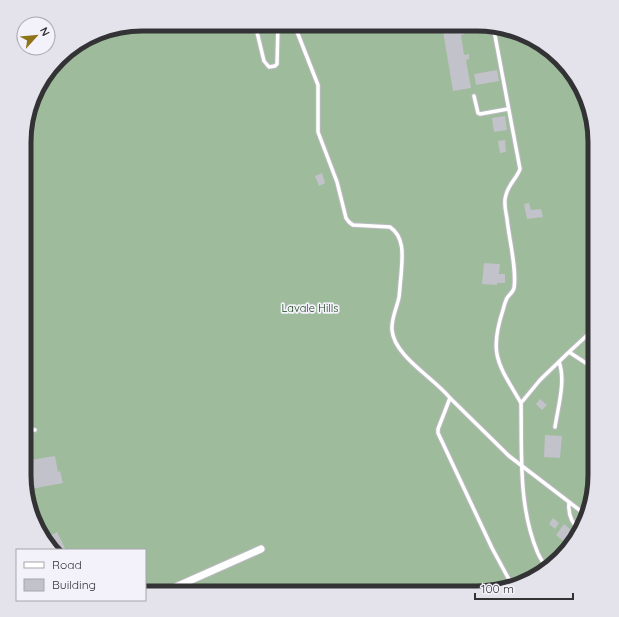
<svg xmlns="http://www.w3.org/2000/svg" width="619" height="617" font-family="Quicksand,sans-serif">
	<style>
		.forest { fill: #9ebb9b }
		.building { fill: #c2c2ca }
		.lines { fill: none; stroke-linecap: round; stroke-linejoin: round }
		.lane-casing { stroke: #bbbac2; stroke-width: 5.5 }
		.street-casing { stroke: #bbbac2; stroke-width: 9 }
		.lane { stroke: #fff; stroke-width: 3.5 }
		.street { stroke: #fff; stroke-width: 7 }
		.labels { text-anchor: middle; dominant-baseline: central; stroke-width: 3.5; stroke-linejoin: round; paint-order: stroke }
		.park-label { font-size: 11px; fill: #194115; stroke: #f3f2fb }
		.rim { fill: none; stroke: #333336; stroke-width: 5 }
	</style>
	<rect width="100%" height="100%" fill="#e6e5ee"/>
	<path class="forest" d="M 142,24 L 492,25 L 536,40 L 571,70 L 589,104 L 595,135 L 595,482 L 583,527 L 549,569 L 515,587 L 484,593 L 145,593 L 145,550 L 52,550 L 48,547 L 30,513 L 24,482 L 26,119 L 40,83 L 64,53 L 104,30 Z"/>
	<path class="building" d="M 442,25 L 458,25 L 459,31 L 464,30 L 465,34 L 461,35 L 464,55 L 469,54 L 469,59 L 466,60 L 471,88 L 453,91 Z
		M 86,41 L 87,43 L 81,48 L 79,45 Z
		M 497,70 L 499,81 L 476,85 L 474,74 Z
		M 505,116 L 507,130 L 494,132 L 492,118 Z
		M 505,140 L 506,152 L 500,153 L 498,141 Z
		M 322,173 L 325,183 L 319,186 L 315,176 Z
		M 529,203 L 531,210 L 541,209 L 543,217 L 527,219 L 524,204 Z
		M 484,263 L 500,264 L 499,274 L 505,274 L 505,283 L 497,283 L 497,285 L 482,284 Z
		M 540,399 L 547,405 L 542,410 L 536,404 Z
		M 545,435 L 562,436 L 560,458 L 544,457 Z
		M 55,456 L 58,472 L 60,471 L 63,483 L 31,489 L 30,480 L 24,481 L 24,475 L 26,474 L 24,461 Z
		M 553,518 L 559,523 L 555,529 L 549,524 Z
		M 564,524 L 577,535 L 568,545 L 556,535 Z
		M 57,532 L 66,550 L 56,550 L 48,537 Z"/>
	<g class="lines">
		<g class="lane-casing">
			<path id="lane" d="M 255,24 L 264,61 L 269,67 L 275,66 L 277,64 L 278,24
				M 294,24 L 318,85 L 318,132 L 337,182 L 346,218 L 349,222 L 353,225 L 390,227 C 406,238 402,259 401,276 C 400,283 400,290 399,297 C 397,308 391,318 392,330 C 394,356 434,378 450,398 L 509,456 L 586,515
				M 493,25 L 520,169 C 517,178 508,185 506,195 C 503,202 506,212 507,219 C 509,239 517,269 514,288 C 513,292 509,295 507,298 C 505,302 504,306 503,310 C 488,355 499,365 521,403
				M 474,96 L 478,113 L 480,114 L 508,109
				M 595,328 L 569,352 L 595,369
				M 450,398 L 438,429 L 438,433 L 492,548 L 513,587
				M 555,427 C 558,407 566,380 559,362
				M 25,428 L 35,430
				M 569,503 C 568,514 571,523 580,530
				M 547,570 C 544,563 539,557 537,551 C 518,505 522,452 521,403 L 540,380 L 569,352"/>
		</g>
		<g class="street-casing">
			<path id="street" d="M 162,593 L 261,549"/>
		</g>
		<use href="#lane" class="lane"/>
		<use href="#street" class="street"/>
	</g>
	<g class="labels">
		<g class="park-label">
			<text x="310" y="308">Lavale Hills</text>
		</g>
	</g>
	<path d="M0 0H619V617H0ZM142 31H477A111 111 0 0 1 588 142V475A111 111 0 0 1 477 586H142A111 111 0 0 1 31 475V142A111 111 0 0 1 142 31Z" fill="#e4e3eb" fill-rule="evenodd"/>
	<path class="rim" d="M142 31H477A111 111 0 0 1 588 142V475A111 111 0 0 1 477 586H142A111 111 0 0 1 31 475V142A111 111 0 0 1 142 31Z"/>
	<rect x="16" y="549" width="130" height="52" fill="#f3f2fb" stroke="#a6a6ac"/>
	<rect x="24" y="562" width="20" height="6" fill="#ffffff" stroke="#a6a6ac"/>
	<text x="52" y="569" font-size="12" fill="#333336">Road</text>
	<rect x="24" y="579" width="20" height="12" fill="#c2c2ca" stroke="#a6a6ac"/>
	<text x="52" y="589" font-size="12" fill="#333336">Building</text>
	<g transform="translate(36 36) rotate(63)"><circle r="19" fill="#f3f2fb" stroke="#a6a6ac"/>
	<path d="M0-3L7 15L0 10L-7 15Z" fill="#90741a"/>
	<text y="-6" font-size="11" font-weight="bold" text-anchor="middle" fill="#333336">N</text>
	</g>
	<path d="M475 593v6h98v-6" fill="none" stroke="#333336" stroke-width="2"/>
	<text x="481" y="593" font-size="12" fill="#333336" stroke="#f3f2fb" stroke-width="3" paint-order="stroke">100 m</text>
</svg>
